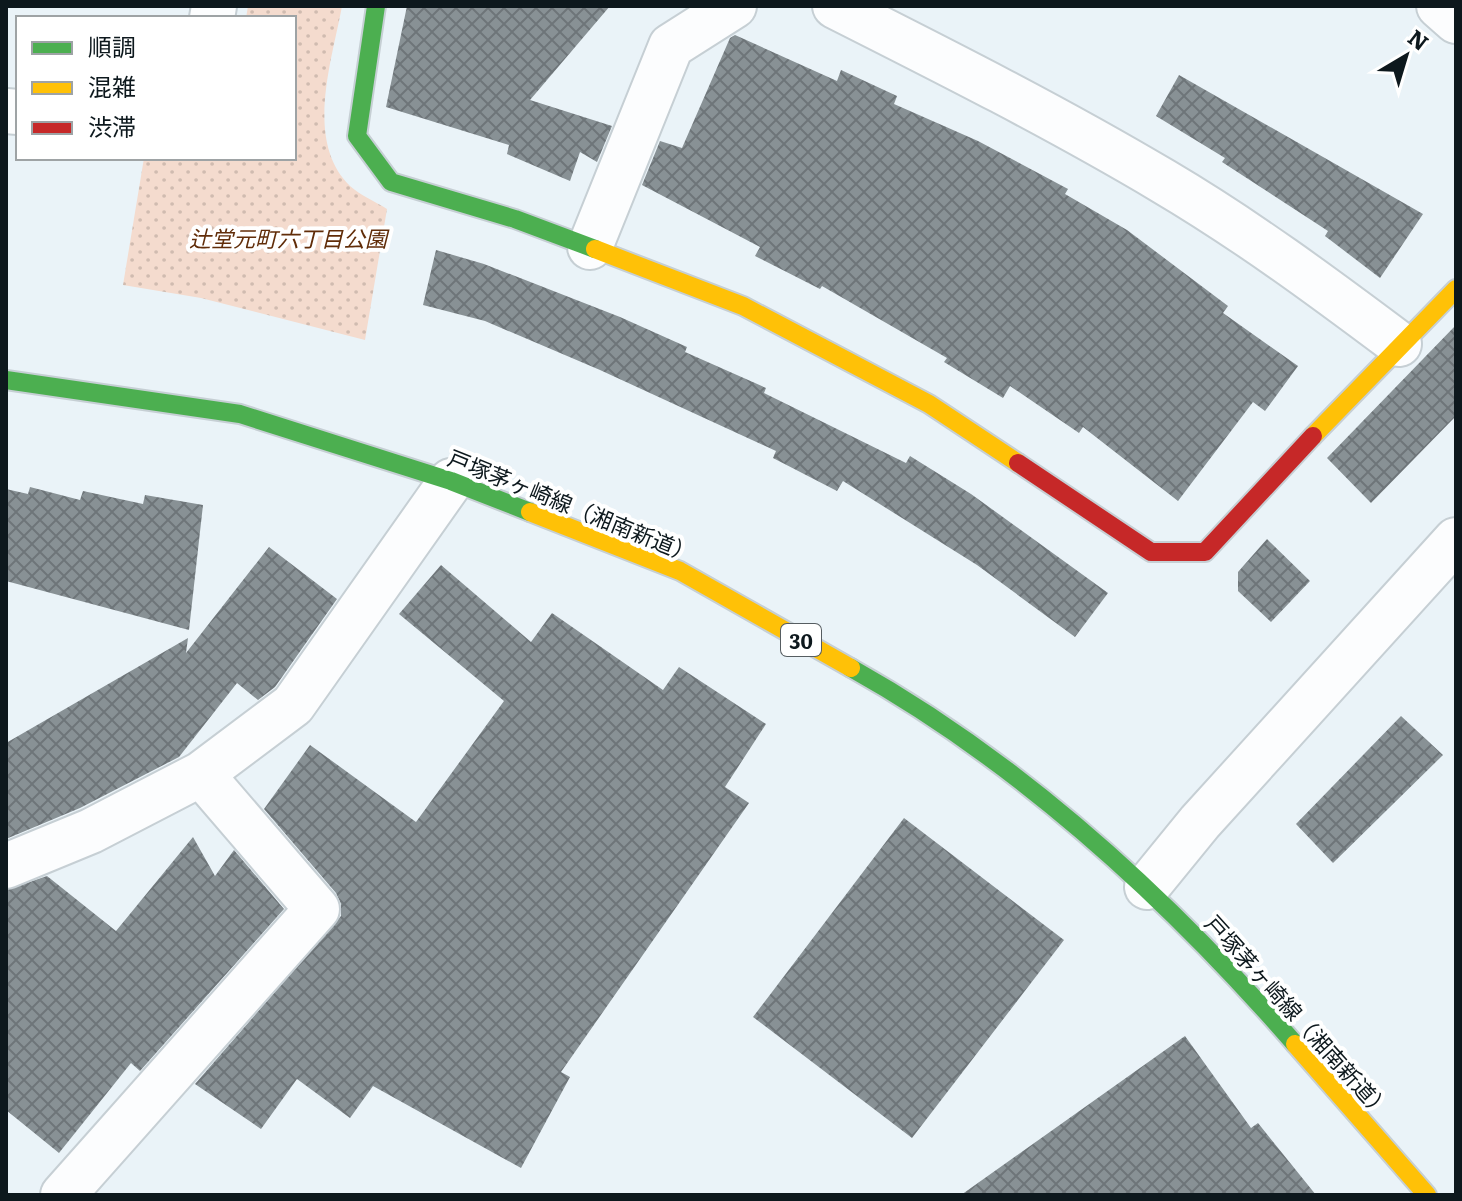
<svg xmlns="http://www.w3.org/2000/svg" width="1462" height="1201" font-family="Literata,'Noto Sans JP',serif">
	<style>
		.green { fill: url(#green-dots) }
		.building { fill: url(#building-cross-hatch) }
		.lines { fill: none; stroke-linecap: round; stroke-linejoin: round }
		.street-casing { stroke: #c6cfd4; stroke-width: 48 }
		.fast-casing { stroke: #c6cfd4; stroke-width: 22 }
		.slow-casing { stroke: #c6cfd4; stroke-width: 22 }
		.jam-casing { stroke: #c6cfd4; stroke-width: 22 }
		.street { stroke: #fcfdfe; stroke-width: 44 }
		.fast { stroke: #4caf50; stroke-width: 18 }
		.slow { stroke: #ffc107; stroke-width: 18 }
		.jam { stroke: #c62828; stroke-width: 18 }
		.labels { text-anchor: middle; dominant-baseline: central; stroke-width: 8; stroke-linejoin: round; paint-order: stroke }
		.shield { fill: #fff; stroke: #565d61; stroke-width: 2 }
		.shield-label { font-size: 20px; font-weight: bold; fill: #0d181d }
		.park-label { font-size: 22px; font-style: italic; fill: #612d09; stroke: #fff }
		.street-label { font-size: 22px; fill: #0d181d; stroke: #fff }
	</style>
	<defs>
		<pattern id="green-dots" width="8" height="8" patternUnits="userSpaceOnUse" patternTransform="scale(2)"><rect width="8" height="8" fill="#f4dbce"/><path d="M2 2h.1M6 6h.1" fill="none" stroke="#d0bbb0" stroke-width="1.8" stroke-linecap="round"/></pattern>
		<pattern id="building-cross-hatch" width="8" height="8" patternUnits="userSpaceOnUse" patternTransform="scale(2)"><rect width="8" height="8" fill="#889195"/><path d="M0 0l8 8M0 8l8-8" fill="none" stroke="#6e7579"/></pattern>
	</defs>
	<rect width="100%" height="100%" fill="#eaf3f8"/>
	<path class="green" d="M 248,6 L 342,6 C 332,61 304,141 350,186 C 360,195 376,202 387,209 L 365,340 L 201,298 L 123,285 L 144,158 L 294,158 L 294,18 L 246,18 Z"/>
	<path class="building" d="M 407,6 L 610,6 L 530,100 L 612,126 L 597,162 L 580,152 L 570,181 L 507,154 L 509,145 L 386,107 Z
		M 735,35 L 837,81 L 841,70 L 897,96 L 894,104 L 978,141 L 1068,189 L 1065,194 L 1127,230 L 1228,306 L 1223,313 L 1298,366 L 1265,411 L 1253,402 L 1178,501 L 1083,427 L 1079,433 L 1010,386 L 1003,398 L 944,362 L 947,358 L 822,286 L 820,289 L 755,256 L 760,247 L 642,185 L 660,141 L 682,148 L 730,38 Z
		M 1179,75 L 1423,214 L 1380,278 L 1325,236 L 1328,231 L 1222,162 L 1225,158 L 1156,116 Z
		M 436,250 L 484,264 L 620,317 L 687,347 L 685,352 L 766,388 L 764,393 L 906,463 L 910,456 L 971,494 L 1108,593 L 1075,637 L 977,565 L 843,481 L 837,491 L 773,458 L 776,451 L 600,370 L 485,321 L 423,305 Z
		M 1456,325 L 1456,416 L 1371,503 L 1327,458 Z
		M 30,487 L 80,500 L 83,491 L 143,504 L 145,495 L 203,505 L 189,630 L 6,581 L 6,489 L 28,494 Z
		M 1267,539 L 1310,581 L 1271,622 L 1238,591 L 1238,572 Z
		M 269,547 L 337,599 L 275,687 L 258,700 L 237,683 L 179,757 L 80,808 L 6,839 L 6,743 L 188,638 L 186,653 Z
		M 441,565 L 531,642 L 552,613 L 663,690 L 679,667 L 766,724 L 725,787 L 749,803 L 561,1072 L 570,1077 L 521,1168 L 373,1086 L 350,1118 L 297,1079 L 261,1129 L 195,1084 L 341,916 L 341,904 L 336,893 L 264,809 L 310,745 L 416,822 L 504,701 L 399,614 Z
		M 1401,716 L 1443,755 L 1333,863 L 1296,824 Z
		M 904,818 L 1064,940 L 912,1138 L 753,1017 Z
		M 193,837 L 215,876 L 234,850 L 284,909 L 140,1071 L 131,1063 L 59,1153 L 6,1110 L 6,890 L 47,876 L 116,931 Z
		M 1185,1036 L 1251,1128 L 1258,1123 L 1316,1195 L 961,1195 Z"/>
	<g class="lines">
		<g class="street-casing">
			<path id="street" d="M 835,6 C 946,62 1057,118 1163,181 C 1246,230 1323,287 1399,344
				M 1439,6 L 1456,21
				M 212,18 L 214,6
				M 6,111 L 18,112
				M 590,247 L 671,46 L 734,6
				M 6,866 L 91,831 L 201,774 L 293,705 L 451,481
				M 1147,887 L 1200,822 L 1456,540
				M 63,1195 L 317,909 L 201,774"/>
		</g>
		<g class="fast-casing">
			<path id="fast" d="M 376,6 L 357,136 L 391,182 L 515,219 L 595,249
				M 6,380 L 240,414 L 451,481 L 530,512
				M 851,668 C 1021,763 1168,898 1295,1044"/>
		</g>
		<g class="slow-casing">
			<path id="slow" d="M 595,249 L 743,306 L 929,404 L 1018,463
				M 1313,436 L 1456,289
				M 530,512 L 680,571 L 851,668
				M 1295,1044 L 1427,1195"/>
		</g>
		<g class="jam-casing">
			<path id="jam" d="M 1018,463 L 1151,552 L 1205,552 L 1313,436"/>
		</g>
		<use href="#street" class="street"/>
		<use href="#fast" class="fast"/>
		<use href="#slow" class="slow"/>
		<use href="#jam" class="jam"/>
	</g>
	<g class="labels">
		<rect class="shield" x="781" y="624" width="40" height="32" rx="6"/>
		<g class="shield-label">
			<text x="801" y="640">30</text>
		</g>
		<g class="park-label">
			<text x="288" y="237">辻堂元町六丁目公園</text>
		</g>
		<g class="street-label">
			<text transform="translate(572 505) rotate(22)">戸塚茅ヶ崎線（湘南新道）</text>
			<text transform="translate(1299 1016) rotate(48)">戸塚茅ヶ崎線（湘南新道）</text>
		</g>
	</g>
	<rect width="1462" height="1201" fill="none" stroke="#0d181d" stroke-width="16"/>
	<rect x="16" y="16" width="280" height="144" fill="#ffffff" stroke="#9ea3a5" stroke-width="2"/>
	<rect x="32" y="42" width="40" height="12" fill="#4caf50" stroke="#9ea3a5" stroke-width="2"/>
	<text x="88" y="56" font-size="24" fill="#0d181d">順調</text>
	<rect x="32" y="82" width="40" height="12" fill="#ffc107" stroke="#9ea3a5" stroke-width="2"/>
	<text x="88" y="96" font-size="24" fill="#0d181d">混雑</text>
	<rect x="32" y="122" width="40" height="12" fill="#c62828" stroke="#9ea3a5" stroke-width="2"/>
	<text x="88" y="136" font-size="24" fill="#0d181d">渋滞</text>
	<g transform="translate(1406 56) rotate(38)" stroke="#ffffff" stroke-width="6" paint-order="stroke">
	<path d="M0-6L14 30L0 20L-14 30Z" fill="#0d181d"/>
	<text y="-12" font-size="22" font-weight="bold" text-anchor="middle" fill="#0d181d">N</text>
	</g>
</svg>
